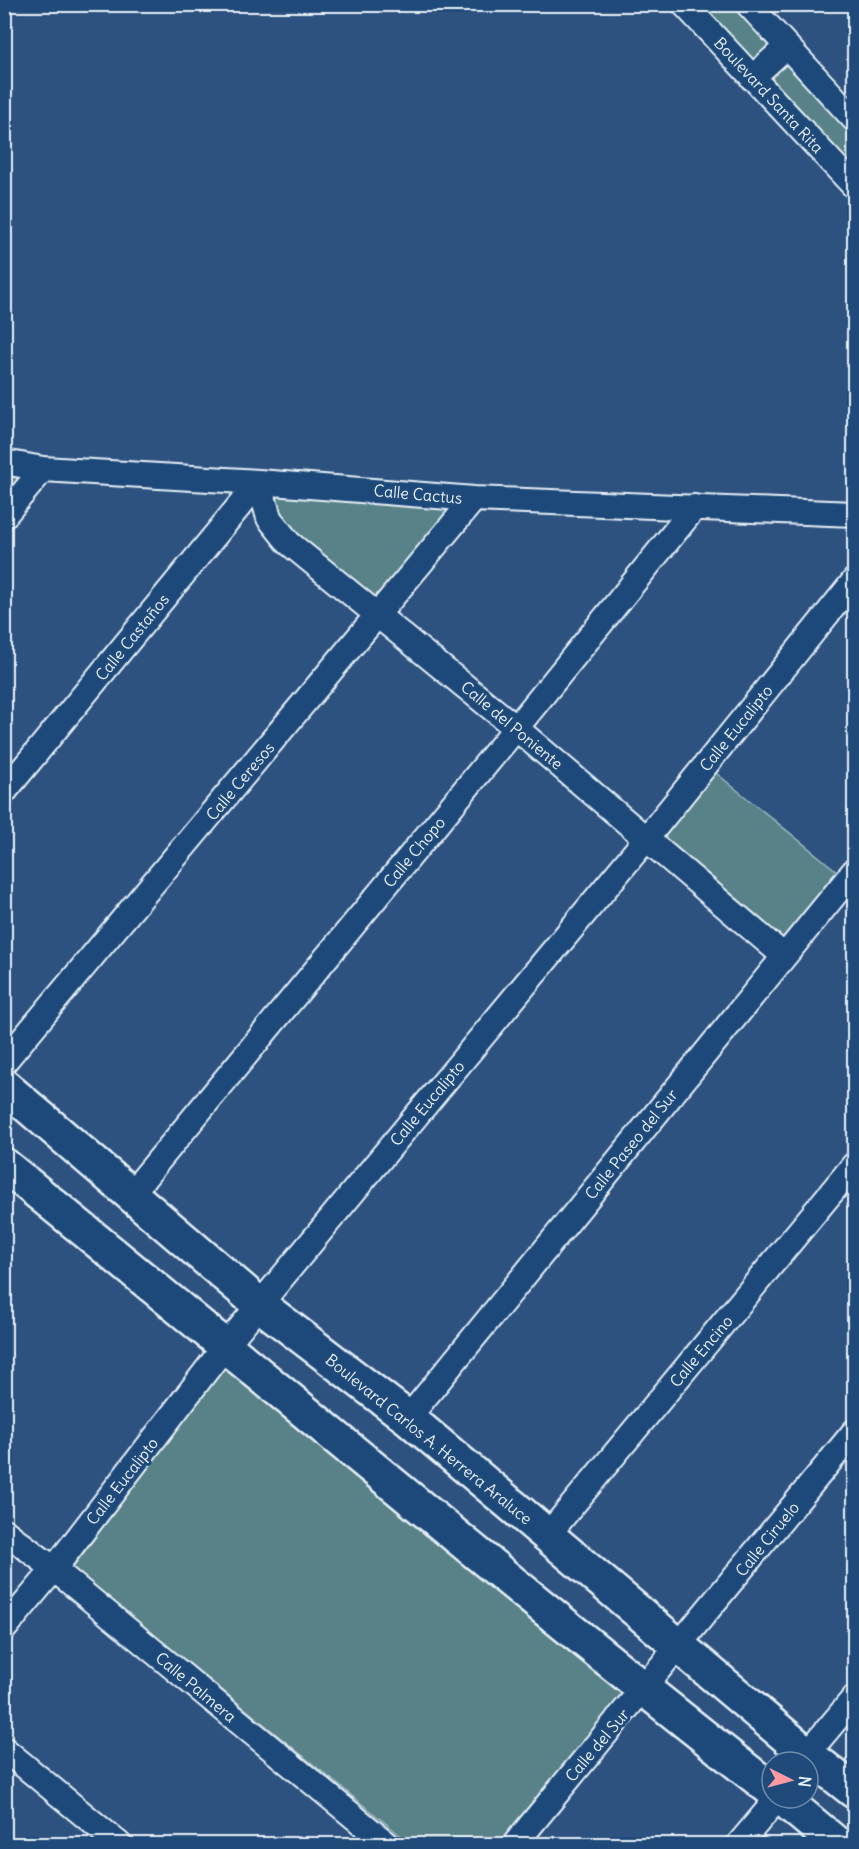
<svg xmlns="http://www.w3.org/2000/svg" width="859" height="1849" font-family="Delius,sans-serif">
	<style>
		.green { fill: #598288; stroke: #a0bac0; stroke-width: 1.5 }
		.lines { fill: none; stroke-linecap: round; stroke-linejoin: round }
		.street-casing { stroke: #e8f1f8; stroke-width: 28 }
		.secondary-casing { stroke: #e8f1f8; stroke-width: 38 }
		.street { stroke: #1f4a7a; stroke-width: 24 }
		.secondary { stroke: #1f4a7a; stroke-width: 33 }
		.labels { text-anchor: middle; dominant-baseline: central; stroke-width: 6; stroke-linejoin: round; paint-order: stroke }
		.street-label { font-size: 16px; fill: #e8f1f8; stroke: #1f4a7a }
	</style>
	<rect width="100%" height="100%" fill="#2e5280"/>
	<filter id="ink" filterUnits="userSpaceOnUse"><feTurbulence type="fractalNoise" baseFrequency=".0167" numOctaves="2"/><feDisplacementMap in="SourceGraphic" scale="12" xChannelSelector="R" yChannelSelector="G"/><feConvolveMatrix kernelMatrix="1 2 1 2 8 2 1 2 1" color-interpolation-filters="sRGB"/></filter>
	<g filter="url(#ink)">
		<path class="green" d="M 691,5 L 740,5 L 854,128 L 854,177 Z
			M 5,467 L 33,472 L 5,507 Z
			M 267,488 L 460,503 L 377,604 L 277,516 Z
			M 711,769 L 843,876 L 782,946 L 654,837 Z
			M 229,1360 L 625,1691 L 498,1844 L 411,1844 L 72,1568 Z"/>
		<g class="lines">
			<g class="street-casing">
				<path id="street" d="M 684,4 L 854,186
					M 748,4 L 854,119
					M 752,78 L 787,46
					M 4,462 L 43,469 L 259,482 L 474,499 L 854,514
					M 259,482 L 269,518 L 289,543 L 516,728 L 784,956
					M 4,516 L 43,469
					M 4,792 L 259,482
					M 4,1062 L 474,499
					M 130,1195 L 516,728 L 695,507
					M 408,1418 L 854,871
					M 4,1531 L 54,1569 L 387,1844
					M 547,1536 L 854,1165
					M 4,1629 L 54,1569 L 226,1345 L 646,839 L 854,581
					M 4,1749 L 119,1844
					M 807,1754 L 854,1698
					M 515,1844 L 854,1432
					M 739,1844 L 778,1798"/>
			</g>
			<g class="secondary-casing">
				<path id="secondary" d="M 4,1086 L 260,1305 L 408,1418 L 807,1754 L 854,1791
					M 4,1165 C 261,1373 512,1587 772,1790
					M 782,1798 L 837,1844"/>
			</g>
			<use href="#street" class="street"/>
			<use href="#secondary" class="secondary"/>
		</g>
	</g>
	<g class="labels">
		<g class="street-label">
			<text transform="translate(769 95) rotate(47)">Boulevard Santa Rita</text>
			<text transform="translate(418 494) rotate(5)">Calle Cactus</text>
			<text transform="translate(132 637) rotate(-51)">Calle Castaños</text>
			<text transform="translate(512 725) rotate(40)">Calle del Poniente</text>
			<text transform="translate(736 728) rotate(-51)">Calle Eucalipto</text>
			<text transform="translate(240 781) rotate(-50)">Calle Ceresos</text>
			<text transform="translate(414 852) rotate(-50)">Calle Chopo</text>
			<text transform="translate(427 1103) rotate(-50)">Calle Eucalipto</text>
			<text transform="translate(631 1144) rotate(-51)">Calle Paseo del Sur</text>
			<text transform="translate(701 1351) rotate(-50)">Calle Encino</text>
			<text transform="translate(429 1439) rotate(39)">Boulevard Carlos A. Herrera Araluce</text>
			<text transform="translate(122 1481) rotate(-52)">Calle Eucalipto</text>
			<text transform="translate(767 1539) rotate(-51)">Calle Ciruelo</text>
			<text transform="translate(196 1687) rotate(40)">Calle Palmera</text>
			<text transform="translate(597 1745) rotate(-50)">Calle del Sur</text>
		</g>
	</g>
	<rect width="859" height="1849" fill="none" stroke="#1f4a7a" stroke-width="24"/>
	<rect x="12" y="12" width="835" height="1825" fill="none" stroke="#e8f1f8" stroke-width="2" filter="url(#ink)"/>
	<g transform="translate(790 1780) rotate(96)"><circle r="28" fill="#1f4a7a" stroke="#6f8dac" stroke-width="1.5"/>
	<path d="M0-4.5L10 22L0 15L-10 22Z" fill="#ff9aa2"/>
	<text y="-9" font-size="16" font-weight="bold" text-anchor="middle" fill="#e8f1f8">N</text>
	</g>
</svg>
